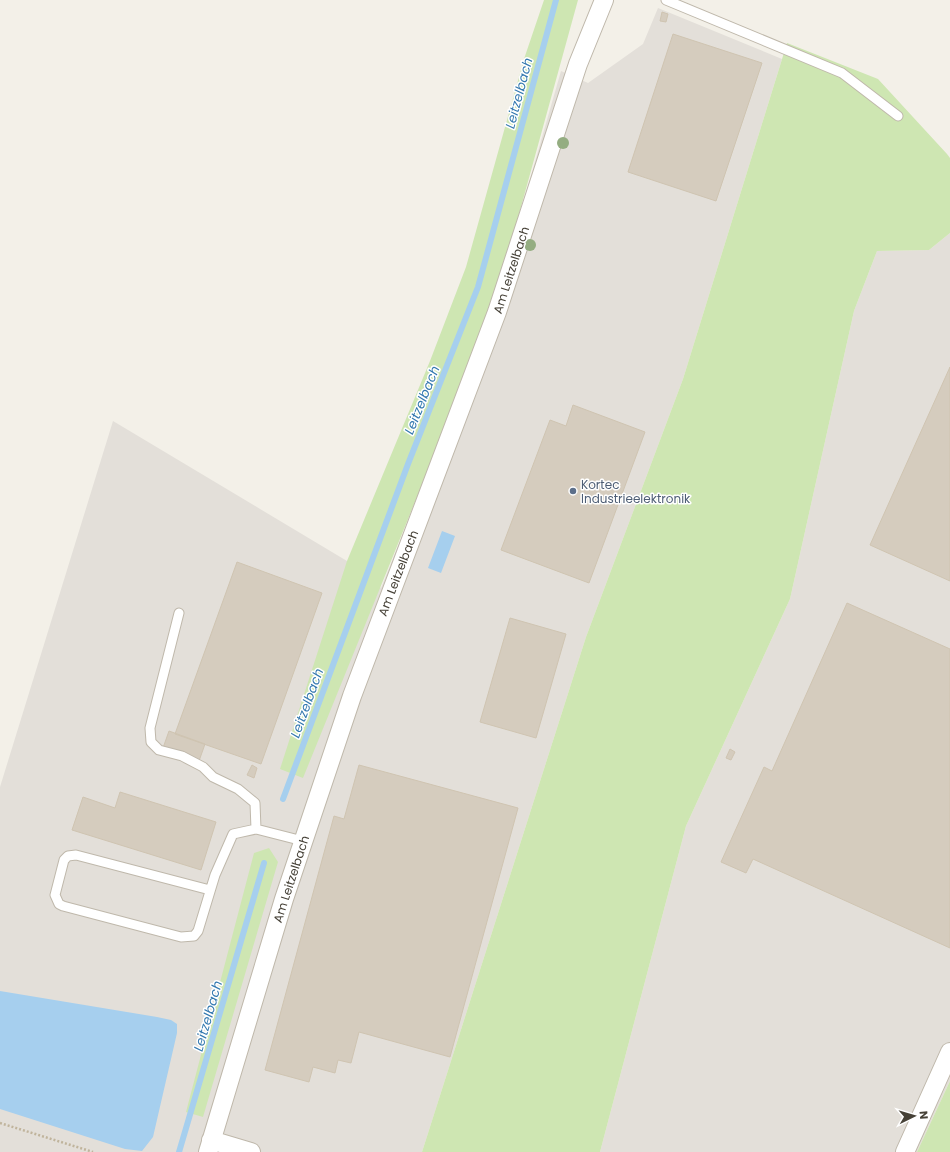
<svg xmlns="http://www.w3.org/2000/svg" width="950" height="1152" font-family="Poppins,sans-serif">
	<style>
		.industrial { fill: #e3dfd9 }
		.green { fill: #cee6b2 }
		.water { fill: #a6cfee }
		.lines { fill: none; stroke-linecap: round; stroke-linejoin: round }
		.stream { stroke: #a6cfee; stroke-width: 6 }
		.building { fill: #d5ccbe; stroke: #cfc4b1 }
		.lane-casing { stroke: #bfb8ab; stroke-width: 11 }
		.street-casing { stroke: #bfb8ab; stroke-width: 20 }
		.path { stroke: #c0b49c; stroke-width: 2.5; stroke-dasharray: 2 2; stroke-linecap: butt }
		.lane { stroke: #fff; stroke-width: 9 }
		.street { stroke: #fff; stroke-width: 18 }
		.tree { fill: #94ad81 }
		.service-dot { fill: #5c6f8a; stroke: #fff; stroke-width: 1.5 }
		.labels { text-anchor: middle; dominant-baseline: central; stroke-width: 3; stroke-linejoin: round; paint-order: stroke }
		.street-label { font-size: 12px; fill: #464137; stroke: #fff }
		.service-label { font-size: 12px; fill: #4e5e75; stroke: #fff; text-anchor: start }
		.water-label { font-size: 13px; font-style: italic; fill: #3378af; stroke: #fff }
	</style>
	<rect width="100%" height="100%" fill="#f3f0e8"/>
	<path class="industrial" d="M 658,8 L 782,59 L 683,379 L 586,637 L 422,1152 L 0,1152 L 0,787 L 113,421 L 347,561 L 381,588 L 492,312 L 561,71 L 588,83 L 643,44 Z
		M 950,233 L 950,1081 L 917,1152 L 600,1152 L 686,826 L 790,599 L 854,311 L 877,251 L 929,250 Z"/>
	<path class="green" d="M 544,0 L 578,0 L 492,312 L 303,778 L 280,769 L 347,561 L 430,361 L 466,267 L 524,59 Z
		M 787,43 L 878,79 L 947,154 L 950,158 L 950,233 L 929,250 L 877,251 L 854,311 L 790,599 L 686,826 L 600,1152 L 422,1152 L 586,637 L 683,379 Z
		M 269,848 L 278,862 L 203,1117 L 186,1112 L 254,853 Z
		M 950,1081 L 950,1152 L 917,1152 Z"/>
	<path class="water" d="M 442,531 L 455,536 L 441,573 L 428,568 Z
		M 0,991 L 157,1017 L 171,1020 L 177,1024 L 177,1033 L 153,1137 L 142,1151 L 125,1149 L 0,1109 Z"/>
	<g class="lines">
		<path class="stream" d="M 283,799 L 408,464 L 478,287 L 556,0
			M 179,1152 L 264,863"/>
	</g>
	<path class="building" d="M 662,12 L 668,14 L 666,22 L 660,21 Z
		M 673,34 L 762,63 L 716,201 L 628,172 Z
		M 950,367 L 950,581 L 870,545 Z
		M 573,405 L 645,432 L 589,583 L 501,550 L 550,420 L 566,426 Z
		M 237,562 L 322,593 L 261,764 L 175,734 Z
		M 847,603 L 950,649 L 950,948 L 753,859 L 746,873 L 721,862 L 764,767 L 772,771 Z
		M 510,618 L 566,634 L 536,738 L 480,722 Z
		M 169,731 L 205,744 L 199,761 L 163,748 Z
		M 730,749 L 735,752 L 731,760 L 726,758 Z
		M 252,765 L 257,768 L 254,778 L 247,775 Z
		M 359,765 L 518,808 L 450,1057 L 359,1032 L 351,1063 L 338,1060 L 335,1073 L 313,1067 L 309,1082 L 265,1070 L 334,816 L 344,819 Z
		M 120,792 L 216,822 L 201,870 L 72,830 L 83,797 L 115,808 Z"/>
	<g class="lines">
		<g class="lane-casing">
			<path id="lane" d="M 666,0 L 842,73 L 898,116
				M 179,613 L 150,728 L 151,742 L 159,750 L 182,756 L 203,767 L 213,777 L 238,789 L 255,803 L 256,829
				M 210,890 L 76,855 L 68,856 L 64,860 L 55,895 L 59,904 L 63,906 L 181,937 L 194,936 L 198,931 L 215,875 L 233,834 L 256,829 L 303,841"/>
		</g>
		<g class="street-casing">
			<path id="street" d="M 211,1140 L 251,1152
				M 208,1152 L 284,899 L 352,696 L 497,312 L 578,64 L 604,0
				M 905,1152 L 950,1052"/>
		</g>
		<path class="path" d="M 0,1123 L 93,1152"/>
		<use href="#lane" class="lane"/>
		<use href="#street" class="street"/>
	</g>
	<g class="tree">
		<circle cx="563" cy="143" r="6"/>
		<circle cx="530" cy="245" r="6"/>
	</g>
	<circle class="service-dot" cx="573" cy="491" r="4"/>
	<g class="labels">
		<g class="street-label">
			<text transform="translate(511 270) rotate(-72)">Am Leitzelbach</text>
			<text transform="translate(398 573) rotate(-69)">Am Leitzelbach</text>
			<text transform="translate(291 879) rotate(-72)">Am Leitzelbach</text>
		</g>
		<g class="service-label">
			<text x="581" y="484">Kortec<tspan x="581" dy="14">Industrieelektronik</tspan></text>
		</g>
		<g class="water-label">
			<text transform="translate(519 93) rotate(-75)">Leitzelbach</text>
			<text transform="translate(422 400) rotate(-68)">Leitzelbach</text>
			<text transform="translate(307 703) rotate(-70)">Leitzelbach</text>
			<text transform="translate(208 1016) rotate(-74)">Leitzelbach</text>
		</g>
	</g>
	<g transform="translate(914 1116) rotate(85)" stroke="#ffffff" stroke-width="3" paint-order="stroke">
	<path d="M0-3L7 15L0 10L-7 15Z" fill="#464137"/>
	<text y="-6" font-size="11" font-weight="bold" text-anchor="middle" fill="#464137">N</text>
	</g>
</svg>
